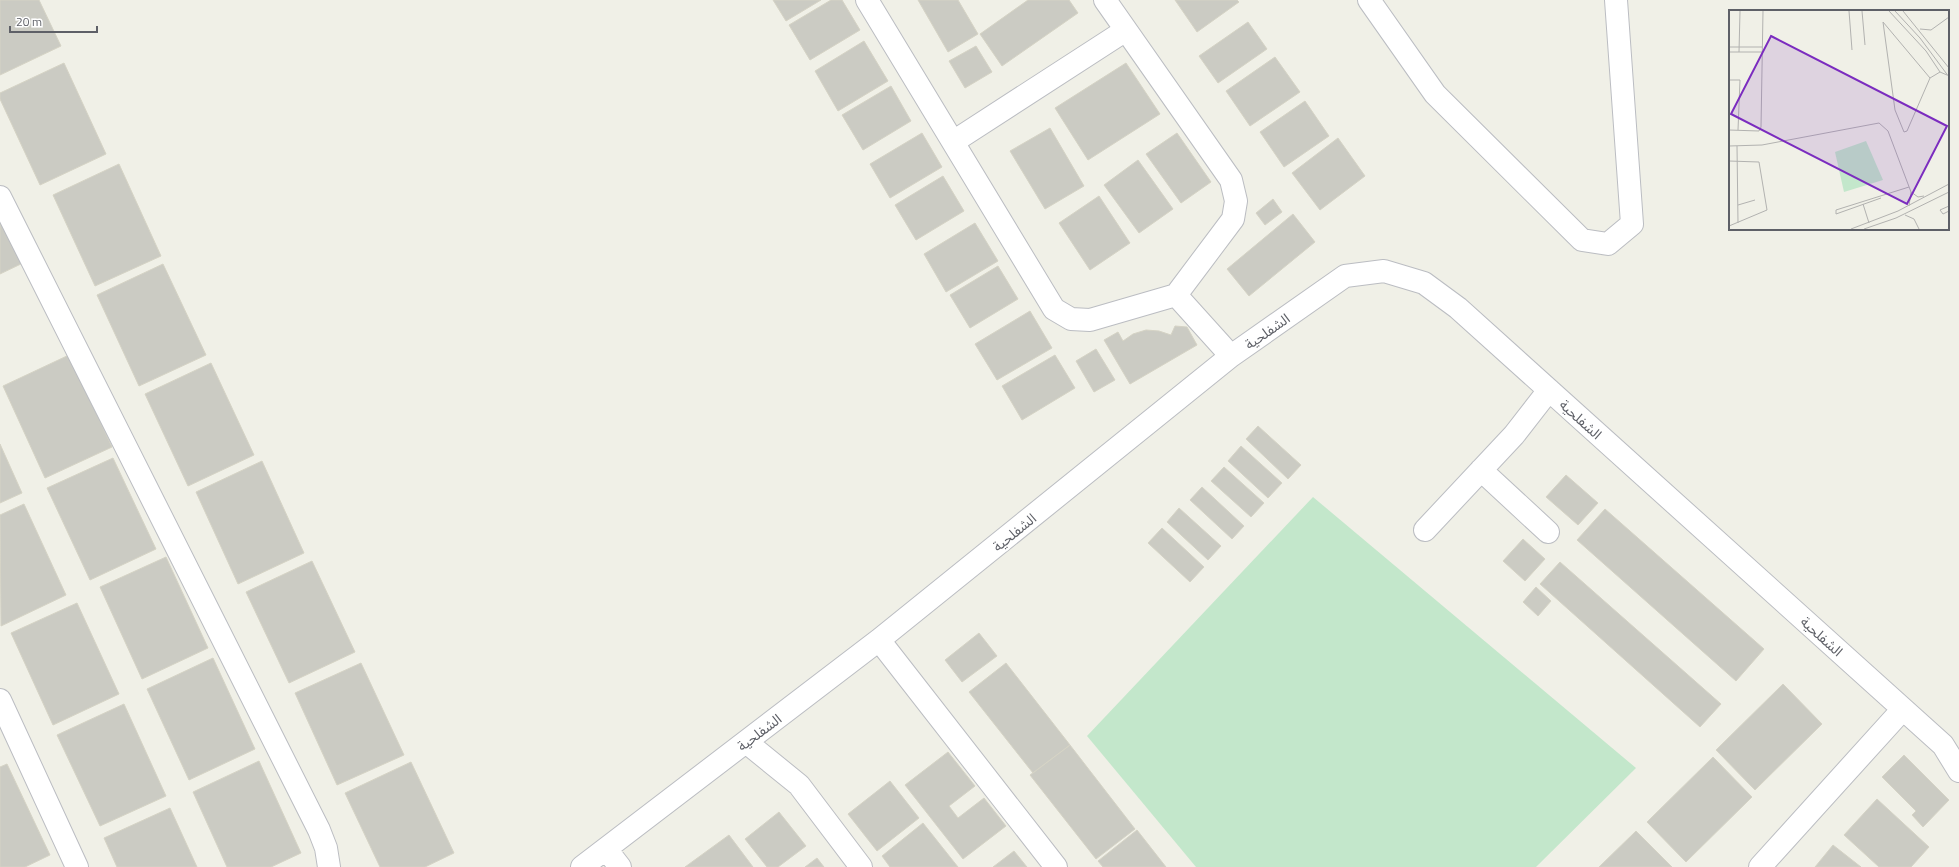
<svg xmlns="http://www.w3.org/2000/svg" width="1959" height="867" font-family="'Titillium Web','Noto Sans Arabic',sans-serif">
	<style>
		.green { fill: #c3e7cb }
		.building { fill: #cbcbc3; stroke: #d5d3c5 }
		.lines { fill: none; stroke-linecap: round; stroke-linejoin: round }
		.minor-casing { stroke: #bbbdc2; stroke-width: 24 }
		.minor { stroke: #fff; stroke-width: 22 }
		.labels { text-anchor: middle; dominant-baseline: central; stroke-width: 4; stroke-linejoin: round; paint-order: stroke }
		.street-label { font-size: 14px; fill: #5e6067; stroke: #fff }
		.inset-road { fill: none; stroke: #b2b2b0; stroke-width: 1 }
		.view { fill: #7b2cbf; fill-opacity: 0.15; stroke: #7b2cbf; stroke-width: 2 }
		.inset-edge { fill: none; stroke: #5e6067; stroke-width: 2 }
	</style>
	<rect width="100%" height="100%" fill="#f0f0e7"/>
	<path class="green" d="M 1313,497 L 1636,768 L 1536,867 L 1196,867 L 1087,736 Z"/>
	<path class="building" d="M 0,0 L 39,0 L 61,46 L 0,75 Z
		M 773,0 L 821,0 L 786,21 Z
		M 831,0 L 842,0 L 860,30 L 810,60 L 789,25 Z
		M 918,0 L 958,0 L 978,34 L 948,52 Z
		M 1028,0 L 1069,0 L 1078,13 L 1002,66 L 980,34 Z
		M 1175,0 L 1237,0 L 1239,2 L 1197,32 Z
		M 1248,22 L 1267,49 L 1218,83 L 1199,56 Z
		M 864,41 L 888,81 L 838,111 L 815,71 Z
		M 976,46 L 992,72 L 965,88 L 949,61 Z
		M 1275,57 L 1300,92 L 1250,126 L 1226,91 Z
		M 64,63 L 106,154 L 40,185 L 0,99 L 0,93 Z
		M 1126,63 L 1160,114 L 1088,160 L 1055,108 Z
		M 891,86 L 911,121 L 863,150 L 842,115 Z
		M 1305,101 L 1329,136 L 1284,167 L 1260,132 Z
		M 1050,128 L 1084,186 L 1045,209 L 1010,151 Z
		M 922,133 L 942,167 L 890,198 L 870,164 Z
		M 1177,133 L 1211,182 L 1181,203 L 1146,154 Z
		M 1338,138 L 1365,176 L 1320,210 L 1292,173 Z
		M 1138,160 L 1173,209 L 1139,233 L 1104,185 Z
		M 119,164 L 161,256 L 95,286 L 53,195 Z
		M 943,176 L 964,211 L 916,240 L 895,205 Z
		M 1099,196 L 1130,243 L 1090,270 L 1059,223 Z
		M 1273,199 L 1282,212 L 1265,225 L 1256,213 Z
		M 0,206 L 25,262 L 0,274 Z
		M 1293,214 L 1315,242 L 1249,296 L 1227,269 Z
		M 975,223 L 998,261 L 946,292 L 924,254 Z
		M 163,264 L 206,355 L 139,386 L 97,295 Z
		M 998,266 L 1018,299 L 970,328 L 950,295 Z
		M 1030,311 L 1052,348 L 997,380 L 975,344 Z
		M 1175,326 L 1187,327 L 1197,345 L 1130,384 L 1104,340 L 1118,332 L 1123,341 L 1133,334 L 1146,330 L 1159,331 L 1171,335 Z
		M 1096,349 L 1115,380 L 1094,392 L 1076,361 Z
		M 69,355 L 112,447 L 45,478 L 3,386 Z
		M 1055,355 L 1075,388 L 1022,420 L 1002,386 Z
		M 211,363 L 254,455 L 188,486 L 145,394 Z
		M 1258,426 L 1301,465 L 1288,479 L 1246,439 Z
		M 0,444 L 22,493 L 0,503 Z
		M 1241,446 L 1282,483 L 1268,498 L 1228,461 Z
		M 113,458 L 156,549 L 90,580 L 47,488 Z
		M 262,461 L 304,553 L 238,584 L 196,492 Z
		M 1224,467 L 1264,503 L 1251,517 L 1211,481 Z
		M 1566,475 L 1598,503 L 1578,525 L 1546,497 Z
		M 1202,487 L 1244,526 L 1232,539 L 1190,500 Z
		M 24,504 L 66,595 L 1,626 L 0,515 Z
		M 1179,508 L 1221,546 L 1208,560 L 1167,522 Z
		M 1605,509 L 1764,649 L 1736,681 L 1577,540 Z
		M 1162,528 L 1204,567 L 1190,582 L 1148,543 Z
		M 1523,539 L 1545,559 L 1525,581 L 1503,561 Z
		M 166,557 L 208,648 L 142,679 L 100,587 Z
		M 312,561 L 355,652 L 289,683 L 246,592 Z
		M 1560,562 L 1721,704 L 1700,727 L 1540,584 Z
		M 1536,587 L 1551,601 L 1538,616 L 1523,602 Z
		M 77,603 L 119,694 L 53,725 L 11,633 Z
		M 979,633 L 997,656 L 962,682 L 945,660 Z
		M 213,658 L 255,749 L 189,780 L 147,689 Z
		M 361,663 L 404,755 L 337,785 L 295,693 Z
		M 1006,663 L 1070,745 L 1033,773 L 969,692 Z
		M 1783,684 L 1822,724 L 1755,790 L 1716,750 Z
		M 124,704 L 166,796 L 100,826 L 57,735 Z
		M 1070,745 L 1135,829 L 1096,859 L 1030,775 Z
		M 948,752 L 975,786 L 949,806 L 958,818 L 984,798 L 1006,826 L 963,859 L 905,785 Z
		M 1904,755 L 1949,800 L 1923,827 L 1912,815 L 1916,811 L 1882,777 Z
		M 1713,757 L 1752,797 L 1686,862 L 1647,822 Z
		M 259,761 L 301,853 L 271,867 L 227,867 L 193,792 Z
		M 411,762 L 454,853 L 425,867 L 380,867 L 345,793 Z
		M 7,764 L 50,855 L 25,867 L 0,867 L 0,767 Z
		M 890,781 L 919,818 L 877,851 L 848,814 Z
		M 1877,799 L 1929,847 L 1911,867 L 1879,867 L 1844,835 Z
		M 170,808 L 197,867 L 117,867 L 104,838 Z
		M 779,812 L 806,846 L 778,867 L 767,867 L 745,839 Z
		M 923,823 L 958,867 L 890,867 L 882,856 Z
		M 1137,830 L 1166,867 L 1103,867 L 1098,861 Z
		M 1636,831 L 1672,867 L 1599,867 Z
		M 729,835 L 753,867 L 685,867 Z
		M 1833,845 L 1861,867 L 1815,867 Z
		M 1014,851 L 1027,867 L 993,867 Z
		M 817,858 L 824,867 L 805,867 Z"/>
	<g class="lines">
		<g class="minor-casing">
			<path id="minor" d="M 867,0 L 1054,309 L 1071,319 L 1090,320 L 1176,295 L 1233,219 L 1236,201 L 1231,180 L 1105,0
				M 1369,0 L 1435,94 L 1582,240 L 1608,244 L 1632,224 L 1616,0
				M 953,142 L 1126,30
				M 0,197 L 319,830 L 326,848 L 329,867
				M 1176,295 L 1231,356
				M 1481,470 L 1548,532
				M 1425,530 L 1514,435 L 1549,390
				M 879,640 L 1056,867
				M 0,700 L 77,867
				M 746,742 L 799,785 L 861,867
				M 606,849 L 620,867
				M 582,867 L 879,640 L 1231,356 L 1345,276 L 1384,271 L 1424,283 L 1458,308 L 1943,745 L 1959,771
				M 1760,867 L 1903,709"/>
		</g>
		<use href="#minor" class="minor"/>
	</g>
	<g class="labels">
		<g class="street-label">
			<text transform="translate(1267 331) rotate(-35)">الشفلحية</text>
			<text transform="translate(1581 419) rotate(42)">الشفلحية</text>
			<text transform="translate(1014 532) rotate(-39)">الشفلحية</text>
			<text transform="translate(1822 636) rotate(42)">الشفلحية</text>
			<text transform="translate(759 732) rotate(-37)">الشفلحية</text>
		</g>
	</g>
	<g transform="translate(1729 10)">
		<rect width="220" height="220" fill="#f0f0e7"/>
		<path d="M 137,131 L 154,170 L 115,182 L 106,142 Z" fill="#c3e7cb"/>
		<path class="inset-road" d="M 120,1 L 123,40M 133,1 L 136,35M 160,1 L 197,41 L 211,62 L 218,65M 166,1 L 191,28 L 220,67M 174,1 L 220,58M 191,19 L 202,20 L 220,7M 0,37 L 33,37M 0,42 L 33,42M 10,42 L 11,1M 201,68 L 154,12 L 166,100 L 175,122 L 178,121 L 201,68 L 211,62M 0,70 L 11,70 L 9,120M 0,120 L 30,121 L 32,117 L 34,1M 0,136 L 33,135 L 150,113 L 159,121 L 182,182 L 180,196M 8,136 L 9,213M 0,151 L 30,152 L 38,200 L 0,216M 182,182 L 189,187 L 195,186M 152,188 L 107,204 L 107,200 L 180,177M 134,194 L 140,213M 9,195 L 26,190M 220,196 L 211,200 L 214,204 L 220,201M 176,205 L 185,209 L 190,219M 122,219 L 169,201 L 220,174M 135,219 L 167,208 L 220,182"/>
		<path class="view" d="M 42,26 L 218,116 L 178,194 L 2,104 Z"/>
		<rect width="220" height="220" class="inset-edge"/>
	</g>
	<path d="M10 26v6h87v-6" fill="none" stroke="#5e6067" stroke-width="2"/>
	<text x="16" y="26" font-size="12" fill="#5e6067" stroke="#ffffff" stroke-width="3" paint-order="stroke">20 m</text>
</svg>
